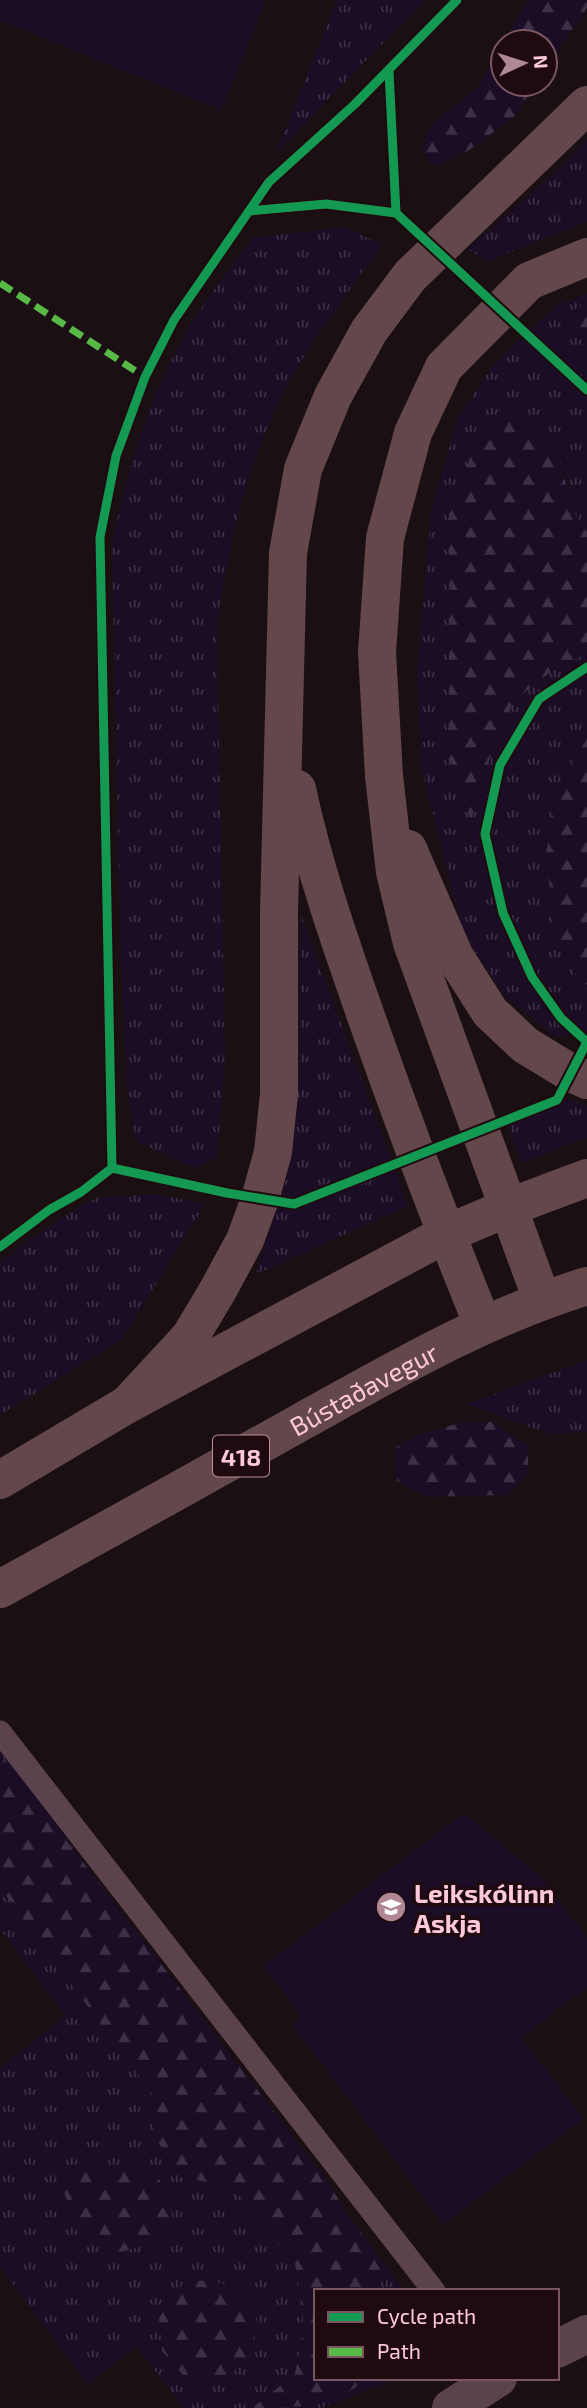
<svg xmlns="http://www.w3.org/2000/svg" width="587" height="2408" font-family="'Exo 2',sans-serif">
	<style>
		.grass { fill: url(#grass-tufts) }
		.forest { fill: url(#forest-firs) }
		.green { fill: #1b0d26 }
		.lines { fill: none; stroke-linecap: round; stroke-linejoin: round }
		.lane { stroke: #5c424d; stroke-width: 23 }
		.street { stroke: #5c424d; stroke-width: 38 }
		.primary { stroke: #64474b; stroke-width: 38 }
		.quiet { stroke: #58b947; stroke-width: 7; stroke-dasharray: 14 7; stroke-linecap: butt }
		.cycleway-casing { stroke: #1f0a10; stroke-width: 13 }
		.cycleway { stroke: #139951; stroke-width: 9 }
		.labels { text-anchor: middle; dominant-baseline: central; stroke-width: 7; stroke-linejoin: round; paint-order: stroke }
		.shield { fill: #1f0a10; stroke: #bc8f9e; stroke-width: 2 }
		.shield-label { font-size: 24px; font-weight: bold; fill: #ffc8db }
		.street-label { font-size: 26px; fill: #ffc8db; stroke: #1f0a10 }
		.poi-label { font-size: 26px; font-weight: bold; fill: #ffc8db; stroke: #1f0a10; text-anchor: start }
	</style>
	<defs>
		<pattern id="grass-tufts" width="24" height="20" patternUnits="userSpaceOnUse" patternTransform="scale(1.75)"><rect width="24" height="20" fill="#1b0d26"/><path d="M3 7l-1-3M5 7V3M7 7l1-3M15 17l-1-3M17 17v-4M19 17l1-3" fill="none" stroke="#3d2f45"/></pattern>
		<pattern id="forest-firs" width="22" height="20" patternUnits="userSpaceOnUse" patternTransform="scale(1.75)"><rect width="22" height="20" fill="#1b0d26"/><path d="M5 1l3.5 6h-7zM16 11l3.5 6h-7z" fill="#3d2f45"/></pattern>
	</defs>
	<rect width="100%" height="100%" fill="#1a0f12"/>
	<path class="grass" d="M 337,0 L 425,0 L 276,153 Z
		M 587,139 L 587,221 L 488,261 L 467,249 L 561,168 Z
		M 345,227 L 382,245 C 357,281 328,317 305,355 C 254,436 230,531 217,624 L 225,1059 L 217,1157 L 194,1168 L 136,1141 L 127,1090 L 120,928 L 112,544 C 128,468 150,393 190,326 C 209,295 231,266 253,238 Z
		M 587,293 L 587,302 L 567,314 L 587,341 L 587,531 C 570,520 568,489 565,472 L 447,522 L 451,595 L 471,819 L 490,758 L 514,701 L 558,666 L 587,654 L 587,739 L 557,786 L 573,972 L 587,985 L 587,1035 L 556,1037 L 505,996 L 464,936 L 421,765 L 417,675 L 431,512 L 458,417 L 493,365 L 555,307 Z
		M 301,915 L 408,1206 L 256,1274 L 286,1179 L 299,1079 Z
		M 568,1099 L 587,1106 L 587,1137 L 522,1163 L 508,1126 Z
		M 154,1194 L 205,1204 L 122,1339 L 0,1415 L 0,1262 L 55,1222 L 96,1198 Z
		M 587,1360 L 587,1432 L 550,1434 L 467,1404 Z
		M 0,1750 L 405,2291 L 316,2291 L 316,2378 L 398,2378 L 322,2408 L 184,2408 L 136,2346 L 88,2384 L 0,2267 L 0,2068 L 66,2016 L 0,1929 Z"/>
	<path class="forest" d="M 528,0 L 587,0 L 587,8 L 545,70 L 545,42 L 504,42 Z
		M 503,43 L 503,84 L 536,84 L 515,116 L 468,151 L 435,166 L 429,161 L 422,146 L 432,124 L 478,87 Z
		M 587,302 L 587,341 L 567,314 Z
		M 517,413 C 526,420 540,427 547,436 C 566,459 568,519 587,531 L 587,654 L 558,666 L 514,701 L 490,758 L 471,821 L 460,796 L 448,751 L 451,595 L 447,522 L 477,437 L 495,415 Z
		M 587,739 L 587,985 L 574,972 L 553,921 L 546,854 L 557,786 Z
		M 463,1422 L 492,1422 L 528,1446 L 528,1475 L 506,1495 L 428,1497 L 397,1481 L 396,1447 L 415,1436 Z
		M 0,1754 L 328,2182 L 380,2269 L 381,2291 L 316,2291 L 316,2378 L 366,2378 C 338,2408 292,2408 252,2408 L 295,2374 L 304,2326 L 295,2263 L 231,2186 L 179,2177 L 155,2137 L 153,2095 L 0,1887 Z
		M 124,2165 L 160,2180 L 173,2217 L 159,2242 L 120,2252 L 79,2235 L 64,2192 L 90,2167 Z
		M 207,2279 L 243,2290 L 258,2323 L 251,2357 L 221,2381 L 184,2376 L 162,2351 L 159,2318 L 178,2287 Z"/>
	<path class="green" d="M 0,0 L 266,0 L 221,110 L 0,20 Z
		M 464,1813 L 540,1876 L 587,1938 L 587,1987 L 521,2037 L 583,2119 L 443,2224 L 293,2025 L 302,2017 L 264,1966 Z"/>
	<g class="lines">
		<path class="lane" d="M 0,1732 L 434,2291"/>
		<path class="street" d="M 557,2349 L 587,2334
			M 451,2408 L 498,2378"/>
		<g class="primary">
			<path d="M 297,789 C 314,869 341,945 368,1022 C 404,1124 442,1225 483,1325"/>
			<path d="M 408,849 L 455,957 L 490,1012 L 525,1045 L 571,1073 L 587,1080"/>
			<path d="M 542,1300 L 412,943 L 395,872 L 384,776 L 377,652 L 385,538 L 413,433 L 444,367 L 529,281 L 587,257"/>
			<path d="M 128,1404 L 190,1337 L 218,1290 L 245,1240 L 260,1199 L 273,1152 L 279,1094 L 279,913 L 288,553 L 303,469 L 333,396 L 369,331 L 410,276 L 587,105"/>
			<path d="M 0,1480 L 128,1404 L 446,1234 L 507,1208 L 587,1178"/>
			<path id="s1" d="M 0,1589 C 100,1534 201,1478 301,1422 C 393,1371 485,1317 587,1286"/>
		</g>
		<path class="quiet" d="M 0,283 L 145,377"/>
		<g class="cycleway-casing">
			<path id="cycleway" d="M 249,211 L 326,204 L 396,213 L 389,71
				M 396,213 L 587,390
				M 587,667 L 539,699 L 500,765 L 485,834 L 503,913 L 532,977 L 561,1018 L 587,1042
				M 112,1168 L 100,537 L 116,456 L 145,377 L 174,320 L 269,182 L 355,104 L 457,0
				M 0,1247 L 49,1210 L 81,1192 L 112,1168 L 227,1193 L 294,1204 L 557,1100 L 587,1042"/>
		</g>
		<use href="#cycleway" class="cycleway"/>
	</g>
	<defs>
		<g id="school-disc" transform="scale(1.575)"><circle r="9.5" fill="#af8795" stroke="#1f0a10"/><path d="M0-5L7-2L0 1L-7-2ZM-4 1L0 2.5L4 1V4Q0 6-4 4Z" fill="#fff"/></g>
	</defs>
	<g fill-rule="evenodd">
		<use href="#school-disc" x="391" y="1907"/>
	</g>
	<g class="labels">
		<rect class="shield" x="213" y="1435.5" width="56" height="41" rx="5"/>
		<g class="shield-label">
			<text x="241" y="1456">418</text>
		</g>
		<g class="street-label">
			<text stroke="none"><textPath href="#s1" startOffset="415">Bústaðavegur</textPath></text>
		</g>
		<g class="poi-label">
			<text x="414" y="1892">Leikskólinn<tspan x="414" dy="30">Askja</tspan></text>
		</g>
	</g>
	<rect x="314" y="2289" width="245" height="91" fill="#1f0a10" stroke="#795661" stroke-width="2"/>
	<rect x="328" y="2312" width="35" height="10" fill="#139951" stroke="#795661" stroke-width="2"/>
	<text x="377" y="2324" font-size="21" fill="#ffc8db">Cycle path</text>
	<rect x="328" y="2347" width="35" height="10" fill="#58b947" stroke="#795661" stroke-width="2"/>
	<text x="377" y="2359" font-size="21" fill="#ffc8db">Path</text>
	<g transform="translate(524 63) rotate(86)"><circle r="33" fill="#1f0a10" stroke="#795661" stroke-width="2"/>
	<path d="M0-5L12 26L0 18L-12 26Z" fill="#af8795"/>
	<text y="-10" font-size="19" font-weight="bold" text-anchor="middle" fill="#ffc8db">N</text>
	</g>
</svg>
